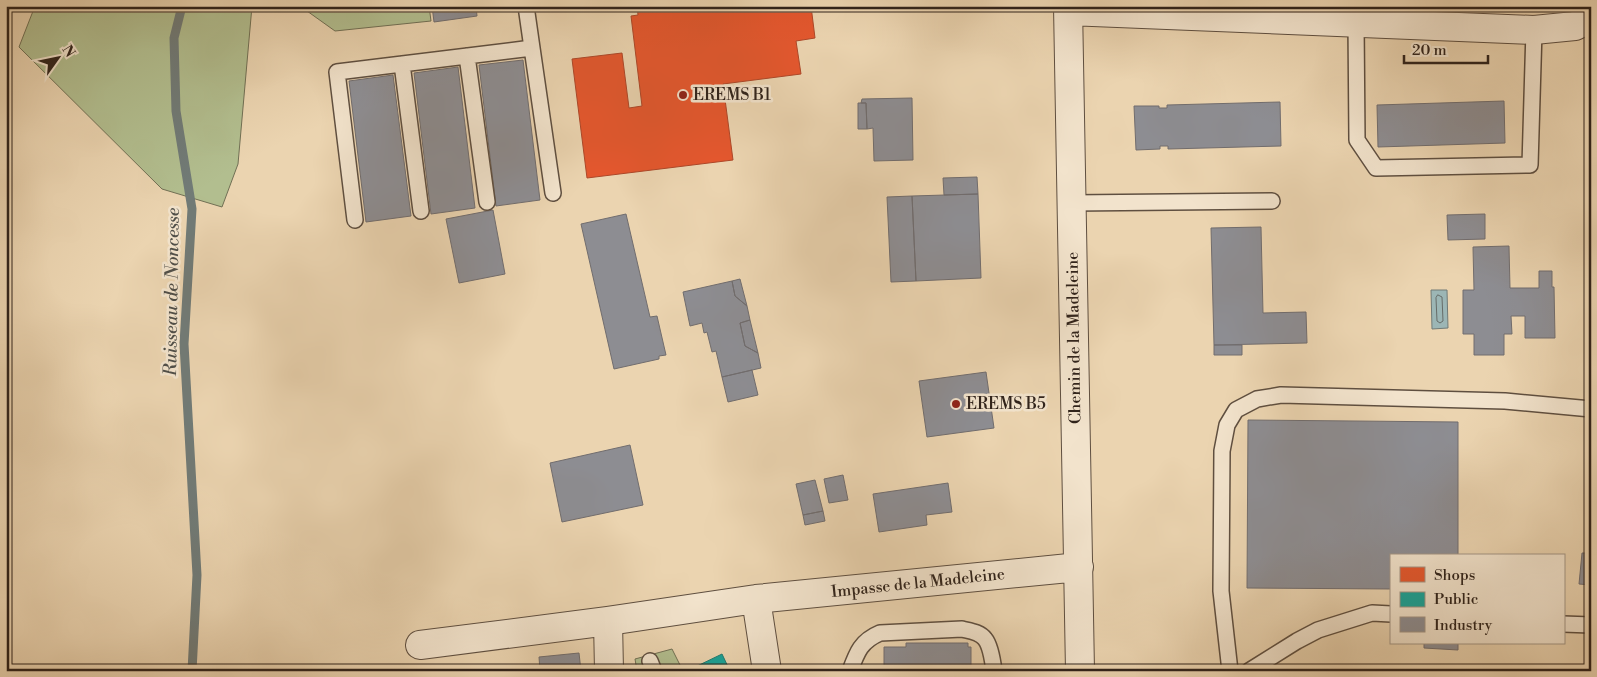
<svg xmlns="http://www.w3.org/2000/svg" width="1597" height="677" font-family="'Libre Bodoni',serif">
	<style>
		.green { fill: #b2be8f; stroke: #717055 }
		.water { fill: #9cb6b5; stroke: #717b77 }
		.shops { fill: #e4572e; stroke: #ae4728 }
		.public { fill: #17a398; stroke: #1e7d72 }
		.industry { fill: #8d8d92; stroke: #716d6e }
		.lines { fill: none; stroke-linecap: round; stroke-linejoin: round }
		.shore { stroke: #666c68; stroke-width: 1 }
		.stream { stroke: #717b77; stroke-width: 9 }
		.lane-casing { stroke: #5f4f40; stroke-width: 18 }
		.street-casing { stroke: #5f4f40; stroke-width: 30 }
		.lane { stroke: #f2e3cc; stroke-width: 15 }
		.street { stroke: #f2e3cc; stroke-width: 28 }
		.poi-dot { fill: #8f2418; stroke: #f2e3cc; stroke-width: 2 }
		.labels { text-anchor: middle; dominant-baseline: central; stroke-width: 5; stroke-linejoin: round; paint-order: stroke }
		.poi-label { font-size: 16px; fill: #30231b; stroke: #f2e3cc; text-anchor: start }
		.street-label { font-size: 16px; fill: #30231b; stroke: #f2e3cc }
		.water-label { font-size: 18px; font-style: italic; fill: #504f49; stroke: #f2e3cc }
	</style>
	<rect width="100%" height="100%" fill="#ebd4b0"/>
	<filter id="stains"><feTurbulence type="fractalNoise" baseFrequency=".004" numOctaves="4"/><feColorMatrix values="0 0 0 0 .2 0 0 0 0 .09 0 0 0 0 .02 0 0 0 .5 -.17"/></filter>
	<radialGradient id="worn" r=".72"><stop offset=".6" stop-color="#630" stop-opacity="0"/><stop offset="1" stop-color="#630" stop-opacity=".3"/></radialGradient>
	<path class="green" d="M 35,6 L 252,6 L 238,164 L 222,207 L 162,189 L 19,47 Z
		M 300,6 L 429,6 L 431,21 L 335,31 Z
		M 672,649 L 683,671 L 637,671 L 635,659 Z"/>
	<path class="water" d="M 1591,134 L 1591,213 L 1588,135 Z
		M 1431,290 L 1447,290 L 1448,328 L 1432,329 Z"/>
	<path class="shops" d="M 637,6 L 811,6 L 815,38 L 796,41 L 801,74 L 723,84 L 733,160 L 587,178 L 572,59 L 622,53 L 629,108 L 642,106 L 631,16 L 638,15 Z"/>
	<path class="public" d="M 722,654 L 730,671 L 692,671 L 691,669 Z"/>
	<path class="industry" d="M 432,6 L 476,6 L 477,16 L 434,22 Z
		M 523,60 L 540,200 L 496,206 L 479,65 Z
		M 458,67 L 475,208 L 431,214 L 414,73 Z
		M 393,75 L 411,216 L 366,222 L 349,81 Z
		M 912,98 L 913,160 L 874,161 L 873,128 L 867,129 L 866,103 L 861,103 L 862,99 Z
		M 1504,101 L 1505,143 L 1378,147 L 1377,105 Z
		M 1280,102 L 1281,146 L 1168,149 L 1168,146 L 1160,146 L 1160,149 L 1136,150 L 1134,106 L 1159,106 L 1159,108 L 1167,108 L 1167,105 Z
		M 858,103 L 866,103 L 867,129 L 858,129 Z
		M 977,177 L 978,194 L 944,195 L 943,178 Z
		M 978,194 L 981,278 L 916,281 L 912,196 Z
		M 912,196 L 916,281 L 891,282 L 887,197 Z
		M 493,210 L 505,274 L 459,283 L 446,219 Z
		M 626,214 L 650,317 L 657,316 L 666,355 L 659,356 L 659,359 L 614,369 L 581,224 Z
		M 1485,214 L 1485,239 L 1448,240 L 1447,215 Z
		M 1261,227 L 1263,313 L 1306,312 L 1307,343 L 1214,345 L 1211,228 Z
		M 1509,246 L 1510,288 L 1539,288 L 1539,271 L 1552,271 L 1552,287 L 1554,287 L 1555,338 L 1525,338 L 1525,316 L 1511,316 L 1512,334 L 1504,334 L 1504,355 L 1474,355 L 1474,334 L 1463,334 L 1463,290 L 1474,290 L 1473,247 Z
		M 740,279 L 747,306 L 735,296 L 732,281 Z
		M 732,281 L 735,296 L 747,306 L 750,320 L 740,323 L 745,346 L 758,353 L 761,368 L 722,377 L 716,351 L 712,352 L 707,332 L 704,333 L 702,323 L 690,326 L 683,292 Z
		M 750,320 L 758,353 L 745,346 L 740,323 Z
		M 1214,345 L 1242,345 L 1242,355 L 1214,355 Z
		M 752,370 L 758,395 L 728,402 L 722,377 Z
		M 986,372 L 994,428 L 927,437 L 919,381 Z
		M 1248,420 L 1458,422 L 1458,556 L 1391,556 L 1391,589 L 1247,588 Z
		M 630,445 L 643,505 L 562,522 L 550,463 Z
		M 843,475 L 848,500 L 829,503 L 824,479 Z
		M 815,480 L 823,511 L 803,515 L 796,484 Z
		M 948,483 L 952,512 L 926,515 L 927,525 L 879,532 L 873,494 Z
		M 823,511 L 825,521 L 805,525 L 803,515 Z
		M 1582,553 L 1591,553 L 1591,585 L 1579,584 Z
		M 906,643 L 968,643 L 968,647 L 971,647 L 971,671 L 884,671 L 884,647 L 906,647 Z
		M 1424,643 L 1458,643 L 1458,650 L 1424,648 Z
		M 579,653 L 581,671 L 540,671 L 539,657 Z"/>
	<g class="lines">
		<path class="shore" d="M 1438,295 L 1442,297 L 1443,321 L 1440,323 L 1437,321 L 1436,298 Z"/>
		<path class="stream" d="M 182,6 L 174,38 L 176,111 L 192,209 L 184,344 L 197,575 L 192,671"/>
		<g class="lane-casing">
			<path id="lane" d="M 1356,22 L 1357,140 L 1376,168 L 1530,165 L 1534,30
				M 532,48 L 553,193
				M 467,56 L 487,202
				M 402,64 L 421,211
				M 1072,203 L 1272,201
				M 355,220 L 337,72 L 532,48 L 526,6
				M 1563,624 L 1591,625
				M 650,661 L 654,671
				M 850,671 C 857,652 861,641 880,633 L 962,629 C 970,631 980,632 985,639 C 990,645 993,663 994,671
				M 1230,671 L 1221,591 L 1222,451 L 1227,425 L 1236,410 L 1257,399 L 1281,395 L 1505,401 L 1591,409
				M 1249,671 L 1297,641 L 1318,630 L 1372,613 L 1391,614"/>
		</g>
		<g class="street-casing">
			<path id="street" d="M 1068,6 L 1080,671
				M 1068,11 L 1534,30 L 1575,26 L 1591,18
				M 756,599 L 767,671
				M 608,621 L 609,671
				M 420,645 L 608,621 L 756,599 L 1079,567"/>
		</g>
		<use href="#lane" class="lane"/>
		<use href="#street" class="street"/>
	</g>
	<g class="poi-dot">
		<circle cx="683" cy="95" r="5"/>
		<circle cx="956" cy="404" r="5"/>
	</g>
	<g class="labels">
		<g class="poi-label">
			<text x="693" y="95">EREMS B1</text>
			<text x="966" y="404">EREMS B5</text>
		</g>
		<g class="street-label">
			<text transform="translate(1074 338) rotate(-91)">Chemin de la Madeleine</text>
			<text transform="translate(918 583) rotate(-6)">Impasse de la Madeleine</text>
		</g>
		<g class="water-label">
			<text transform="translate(172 292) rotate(-89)">Ruisseau de Noncesse</text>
		</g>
	</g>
	<rect width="1597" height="677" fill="none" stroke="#ebd4b0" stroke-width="25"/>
	<rect x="8" y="8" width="1582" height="662" fill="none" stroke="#30231b" stroke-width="2.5"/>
	<rect x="12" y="12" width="1572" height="652" fill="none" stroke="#30231b"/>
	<rect x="1390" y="554" width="175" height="90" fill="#f2e3cc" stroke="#a49685"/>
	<rect x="1400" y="567" width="25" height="15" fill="#e4572e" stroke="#a49685"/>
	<text x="1434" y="580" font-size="15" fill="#30231b">Shops</text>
	<rect x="1400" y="592" width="25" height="15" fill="#17a398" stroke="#a49685"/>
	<text x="1434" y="604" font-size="15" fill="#30231b">Public</text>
	<rect x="1400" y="617" width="25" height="15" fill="#8d8d92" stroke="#a49685"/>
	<text x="1434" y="630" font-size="15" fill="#30231b">Industry</text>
	<g transform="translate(58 58) rotate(57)" stroke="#f2e3cc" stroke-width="4" paint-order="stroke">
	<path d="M0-4L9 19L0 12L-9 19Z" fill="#30231b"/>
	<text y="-8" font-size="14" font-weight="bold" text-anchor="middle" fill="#30231b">N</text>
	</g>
	<path d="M1404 55v8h84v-8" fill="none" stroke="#30231b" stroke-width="2.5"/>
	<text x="1412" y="55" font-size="15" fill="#30231b" stroke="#f2e3cc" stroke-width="4" paint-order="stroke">20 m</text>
	<rect width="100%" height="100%" filter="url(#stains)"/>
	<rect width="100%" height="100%" fill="url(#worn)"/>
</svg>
